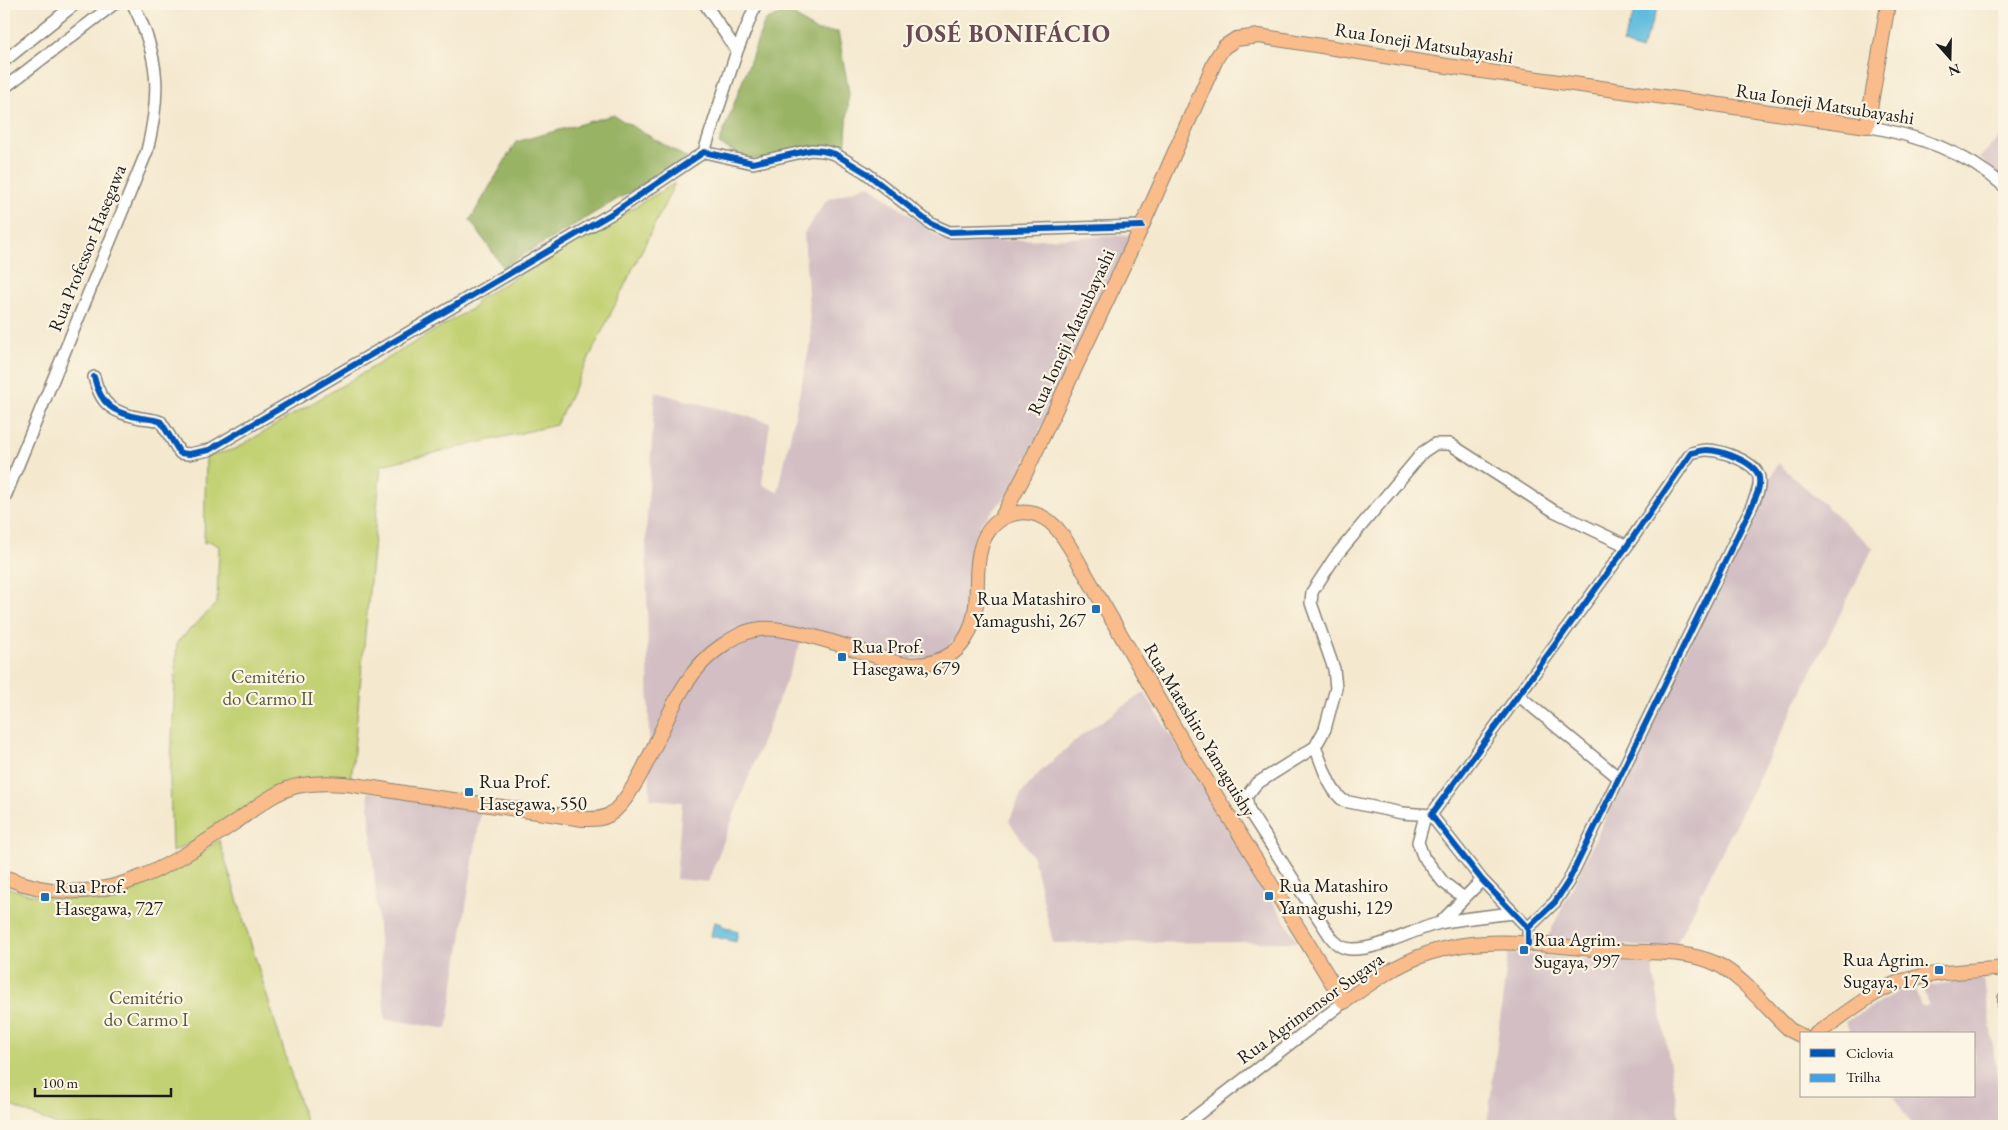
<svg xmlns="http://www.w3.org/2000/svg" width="2008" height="1130" font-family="'EB Garamond',serif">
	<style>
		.industrial { fill: #d2bec3 }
		.green { fill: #c2d173; stroke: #6f7648 }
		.forest { fill: #99b365; stroke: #5a6840 }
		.water { fill: #60bcde; stroke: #3e6c7d }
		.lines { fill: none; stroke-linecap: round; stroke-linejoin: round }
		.minor-casing { stroke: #888276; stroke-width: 14 }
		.major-casing { stroke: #888276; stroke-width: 16 }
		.minor { stroke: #fff; stroke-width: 11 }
		.major { stroke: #f9bc8a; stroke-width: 14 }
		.quiet { stroke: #3da2ea; stroke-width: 5; stroke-dasharray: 10 5; stroke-linecap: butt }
		.cycleway-casing { stroke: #fcf5e5; stroke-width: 9 }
		.cycleway { stroke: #0057b8; stroke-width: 6 }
		.poi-dot { fill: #1f6fb2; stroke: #fcf5e5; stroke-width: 2 }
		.labels { text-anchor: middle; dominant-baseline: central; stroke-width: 4.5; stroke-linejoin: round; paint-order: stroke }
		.street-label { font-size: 19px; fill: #1c1c1c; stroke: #fcf5e5 }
		.poi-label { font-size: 19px; fill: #1c1c1c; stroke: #fcf5e5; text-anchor: start }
		.park-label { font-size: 19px; fill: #565b3a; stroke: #fcf5e5 }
		.district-label { font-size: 24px; font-weight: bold; letter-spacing: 1px; fill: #694b54; stroke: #fcf5e5 }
	</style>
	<rect width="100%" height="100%" fill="#fcf5e5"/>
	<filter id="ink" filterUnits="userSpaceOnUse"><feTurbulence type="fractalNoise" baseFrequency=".02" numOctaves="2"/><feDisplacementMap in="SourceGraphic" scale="10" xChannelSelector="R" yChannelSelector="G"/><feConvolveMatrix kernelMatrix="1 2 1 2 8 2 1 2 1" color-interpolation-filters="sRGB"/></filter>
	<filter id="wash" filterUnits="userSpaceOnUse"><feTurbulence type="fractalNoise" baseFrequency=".0096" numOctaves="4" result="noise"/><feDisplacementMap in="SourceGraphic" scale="20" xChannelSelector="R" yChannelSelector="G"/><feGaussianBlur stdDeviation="1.12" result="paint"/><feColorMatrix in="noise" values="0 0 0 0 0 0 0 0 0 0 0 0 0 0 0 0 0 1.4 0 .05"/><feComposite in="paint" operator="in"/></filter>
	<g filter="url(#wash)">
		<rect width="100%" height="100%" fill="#f4e9cf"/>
		<path class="industrial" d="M 2004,133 L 2004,180 L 1979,158 Z
			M 869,185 L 947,243 L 1133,235 L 1010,493 L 982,522 L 971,545 L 970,604 L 966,621 L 959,634 L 947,648 L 932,657 L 910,659 L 806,629 L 708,882 L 676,879 L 682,802 L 650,799 L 646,533 L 655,392 L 770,422 L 762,484 L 778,493 L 811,340 L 804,233 L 827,200 Z
			M 1778,463 L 1873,548 L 1673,950 L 1548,937 Z
			M 1144,692 L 1298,942 L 1053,943 L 1033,857 L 1009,821 L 1021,794 L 1040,772 L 1082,735 Z
			M 368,792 L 482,804 L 447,1029 L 385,1019 Z
			M 1508,953 L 1652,964 L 1681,1126 L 1487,1126 Z
			M 1984,979 L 2004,1126 L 1913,1126 L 1893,1096 L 1974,1096 L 1974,1034 L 1852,1034 L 1845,1022 L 1905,988 L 1914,987 L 1921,1007 L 1929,1005 L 1922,986 Z"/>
		<path class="green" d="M 675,183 L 556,425 L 381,465 L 351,782 L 319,781 L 172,852 L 170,779 L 177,642 L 217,603 L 219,546 L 209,541 L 204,543 L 206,457 L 235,449 L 476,306 L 475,302 L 480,298 Z
			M 219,840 L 307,1126 L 59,1126 L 4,1103 L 4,886 C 55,906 110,902 160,877 C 181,867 200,853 219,840 Z"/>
		<path class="forest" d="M 788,11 L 816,31 L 838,32 L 849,93 L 845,153 L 749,159 L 719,144 L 765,21 Z
			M 613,115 L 687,158 L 503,267 L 470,220 L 516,142 Z"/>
		<path class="water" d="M 1638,4 L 1659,5 L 1641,50 L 1622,43 Z
			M 714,922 L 722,924 L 722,927 L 738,931 L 736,942 L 711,936 Z"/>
	</g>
	<g filter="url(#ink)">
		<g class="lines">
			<g class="minor-casing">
				<path id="minor" d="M 705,4 L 737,51
					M 4,61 L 75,4
					M 4,88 L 114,4
					M 1867,126 C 1918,136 1964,151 2004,186
					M 704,152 L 753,163 L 811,150 L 823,151 L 835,154 L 865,172 L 931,224 L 949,232 L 1142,226
					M 704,152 L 737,51 L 756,4
					M 94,377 C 101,406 114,413 141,418 C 148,419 155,419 161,422 L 180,453 L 189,454 L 209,450 L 616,211 L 704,152
					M 4,499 L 147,151 C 161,93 160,58 133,4
					M 1518,695 L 1619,778
					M 1315,747 C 1323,765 1328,789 1344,801 L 1402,813 L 1431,815
					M 1423,856 L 1418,842 L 1425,816
					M 1426,860 L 1443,882 L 1464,898
					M 1513,913 C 1489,916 1464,918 1440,923 C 1414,929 1378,950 1352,949 C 1342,949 1335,943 1330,936 L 1249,811 L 1246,797 L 1256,784 L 1315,747 L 1325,729 L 1336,688 L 1334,669 L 1311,603 L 1312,592 L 1335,557 L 1423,452 L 1435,444 L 1450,444 L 1554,511 L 1627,546
					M 1440,923 L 1482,880
					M 1528,934 L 1528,928 L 1482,880 L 1431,815 L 1627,546 L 1691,453 C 1696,452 1701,450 1706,450 C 1721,450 1757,462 1759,478 C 1761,490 1753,502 1749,512 L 1568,882 L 1555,902 L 1528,928
					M 2004,998 L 2004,1029
					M 1183,1126 L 1344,1002"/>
			</g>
			<g class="major-casing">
				<path id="major" d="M 1002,517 L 1024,476 L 1142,226 L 1217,57 L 1224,47 L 1236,39 L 1259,36 L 1447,66 L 1867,126 L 1888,4
					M 4,877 C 97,915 161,872 237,821 C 257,807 277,789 302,785 C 337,779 376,789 411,794 C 468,802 526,810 583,819 C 592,819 600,820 609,815 C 619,809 627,797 633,787 C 664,739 673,678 723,645 C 735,637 746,630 761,629 C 791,625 867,654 900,664 C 943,669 971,650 976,605 C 978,586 975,566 981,547 C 989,517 1023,501 1050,522 C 1059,529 1065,539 1071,549 L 1187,749 L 1344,1002 C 1370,983 1397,964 1429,953 C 1488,933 1555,947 1616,951 C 1648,953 1688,950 1717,964 C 1743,977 1768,1010 1790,1030 L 1802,1036
					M 1816,1034 C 1842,1017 1868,994 1897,983 C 1930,971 1969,972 2004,968"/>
			</g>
			<use href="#minor" class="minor"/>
			<use href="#major" class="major"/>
			<path class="quiet" d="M 2004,998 L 2004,1029"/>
			<g class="cycleway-casing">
				<path id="cycleway" d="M 94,377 C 101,406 114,413 141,418 C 148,419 155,419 161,422 L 180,453 L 189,454 L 209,450 L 616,211 L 704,152 L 753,163 L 811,150 L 823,151 L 835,154 L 865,172 L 931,224 L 949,232 L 1142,226
					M 1528,944 L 1528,928 L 1482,880 L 1431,815 L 1627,546 L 1691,453 C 1696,452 1701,450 1706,450 C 1721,450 1757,462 1759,478 C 1761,490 1753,502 1749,512 L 1568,882 L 1555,902 L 1528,928"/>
			</g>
			<use href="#cycleway" class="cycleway"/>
		</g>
	</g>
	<g class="poi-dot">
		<rect x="1091" y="604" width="10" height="10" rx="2.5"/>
		<rect x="837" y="652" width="10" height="10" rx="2.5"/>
		<rect x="464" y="787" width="10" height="10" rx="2.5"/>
		<rect x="1264" y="891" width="10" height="10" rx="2.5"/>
		<rect x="40" y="892" width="10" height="10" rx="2.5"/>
		<rect x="1519" y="945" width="10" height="10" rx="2.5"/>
		<rect x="1934" y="965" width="10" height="10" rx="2.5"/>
	</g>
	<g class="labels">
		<g class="street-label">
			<text transform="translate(1424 43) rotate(9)">Rua Ioneji Matsubayashi</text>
			<text transform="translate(1825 104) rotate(9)">Rua Ioneji Matsubayashi</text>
			<text transform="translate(87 248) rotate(-68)">Rua Professor Hasegawa</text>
			<text transform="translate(1071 332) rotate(-65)">Rua Ioneji Matsubayashi</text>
			<text transform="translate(1200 730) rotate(59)">Rua Matashiro Yamaguishy</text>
			<text transform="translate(1310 1008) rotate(-36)">Rua Agrimensor Sugaya</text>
		</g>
		<g class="poi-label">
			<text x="1086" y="598" text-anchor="end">Rua Matashiro<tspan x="1086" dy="22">Yamagushi, 267</tspan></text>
			<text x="852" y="646">Rua Prof.<tspan x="852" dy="22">Hasegawa, 679</tspan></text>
			<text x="479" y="781">Rua Prof.<tspan x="479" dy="22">Hasegawa, 550</tspan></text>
			<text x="1279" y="885">Rua Matashiro<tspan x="1279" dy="22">Yamagushi, 129</tspan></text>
			<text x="55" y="886">Rua Prof.<tspan x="55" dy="22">Hasegawa, 727</tspan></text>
			<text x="1534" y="939">Rua Agrim.<tspan x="1534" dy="22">Sugaya, 997</tspan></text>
			<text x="1929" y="959" text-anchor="end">Rua Agrim.<tspan x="1929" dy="22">Sugaya, 175</tspan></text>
		</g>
		<g class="park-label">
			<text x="268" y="676">Cemitério<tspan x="268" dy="22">do Carmo II</tspan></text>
			<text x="146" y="997">Cemitério<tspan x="146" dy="22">do Carmo I</tspan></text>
		</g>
		<g class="district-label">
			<text x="1008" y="33">JOSÉ BONIFÁCIO</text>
		</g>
	</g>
	<rect width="2008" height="1130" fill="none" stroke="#fcf5e5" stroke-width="20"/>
	<rect x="1800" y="1032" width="175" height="65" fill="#fcf5e5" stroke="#a29e95"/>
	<rect x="1810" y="1049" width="25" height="8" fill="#0057b8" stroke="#a29e95"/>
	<text x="1846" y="1058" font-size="15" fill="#1c1c1c">Ciclovia</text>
	<rect x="1810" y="1074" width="25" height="8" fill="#3da2ea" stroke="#a29e95"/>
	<text x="1846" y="1082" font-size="15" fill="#1c1c1c">Trilha</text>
	<g transform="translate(1950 58) rotate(160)" stroke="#fcf5e5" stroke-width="4" paint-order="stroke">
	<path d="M0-4L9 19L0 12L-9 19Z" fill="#1c1c1c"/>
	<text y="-8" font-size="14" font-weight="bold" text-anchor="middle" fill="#1c1c1c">N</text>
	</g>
	<path d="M35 1088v8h136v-8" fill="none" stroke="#1c1c1c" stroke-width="2.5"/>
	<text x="42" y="1088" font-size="15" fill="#1c1c1c" stroke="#fcf5e5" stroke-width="4" paint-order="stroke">100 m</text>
</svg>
